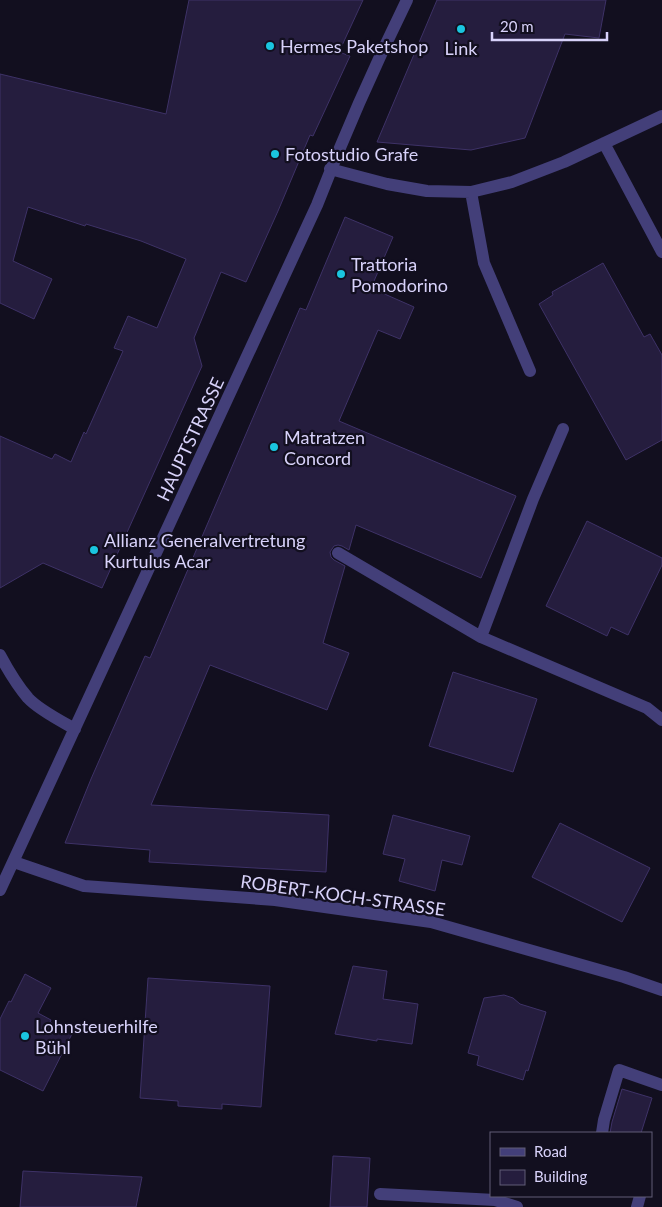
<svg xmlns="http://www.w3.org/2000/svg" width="662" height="1207" font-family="Lato,sans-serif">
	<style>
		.building { fill: #251d3e; stroke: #3e3267 }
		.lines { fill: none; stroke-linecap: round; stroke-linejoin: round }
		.minor { stroke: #433f79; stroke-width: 12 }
		.poi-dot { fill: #1ac5df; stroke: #120f1f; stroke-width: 2 }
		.labels { text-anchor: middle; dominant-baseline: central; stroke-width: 4.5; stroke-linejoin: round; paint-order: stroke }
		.poi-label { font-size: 18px; fill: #d8d2fa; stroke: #120f1f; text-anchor: start }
		.street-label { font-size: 18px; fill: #d8d2fa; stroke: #120f1f }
	</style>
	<rect width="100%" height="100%" fill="#120f1f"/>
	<path class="building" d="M 189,0 L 363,0 L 339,52 L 350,56 L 313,136 L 310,135 L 278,211 L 246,282 L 221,272 L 194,338 L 202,366 L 102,588 L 43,563 L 0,588 L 0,436 L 52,459 L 55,454 L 71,462 L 84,432 L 86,434 L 123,351 L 114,348 L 128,316 L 157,328 L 186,259 L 141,241 L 86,224 L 85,226 L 28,207 L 13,261 L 52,279 L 34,319 L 0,303 L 0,74 L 166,114 Z
		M 437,0 L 606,0 L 599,38 L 565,34 L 525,138 L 471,150 L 377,142 Z
		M 345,217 L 393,237 L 371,288 L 414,307 L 400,339 L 378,330 L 339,421 L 516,496 L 481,578 L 356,525 L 349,550 L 342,546 L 338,545 L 334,546 L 330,552 L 331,557 L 334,560 L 345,566 L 323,643 L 349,653 L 327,710 L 210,665 L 151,805 L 329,815 L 326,872 L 149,862 L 150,850 L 65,843 L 91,779 L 145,656 L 150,658 L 300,308 L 306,310 Z
		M 603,263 L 644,337 L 650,334 L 662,355 L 662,440 L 626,460 L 539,304 L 553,295 L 552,292 Z
		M 587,521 L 662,558 L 662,565 L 628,635 L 611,627 L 607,636 L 546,606 Z
		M 453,672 L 537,699 L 513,772 L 429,746 Z
		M 393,815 L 470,836 L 462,865 L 442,860 L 435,891 L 399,881 L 405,859 L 383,854 Z
		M 560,823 L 650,868 L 622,922 L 532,877 Z
		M 353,966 L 387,971 L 383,999 L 418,1004 L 412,1044 L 377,1039 L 377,1041 L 335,1034 Z
		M 25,974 L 51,988 L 38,1013 L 51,1020 L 50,1022 L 72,1034 L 43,1091 L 0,1070 L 0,1019 L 9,1001 L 11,1002 Z
		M 148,978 L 270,986 L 261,1107 L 222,1104 L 222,1109 L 178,1106 L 178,1101 L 140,1098 Z
		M 504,995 L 513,998 L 520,1004 L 546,1012 L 528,1071 L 526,1070 L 523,1080 L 477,1065 L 479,1056 L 468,1053 L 484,998 Z
		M 622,1089 L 652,1098 L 641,1133 L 610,1133 L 612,1122 Z
		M 333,1156 L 370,1158 L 367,1207 L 330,1207 Z
		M 23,1171 L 142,1177 L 136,1207 L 20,1207 Z"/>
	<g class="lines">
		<path class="minor" d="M 604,143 L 662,252
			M 330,169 L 387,184 L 427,191 L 471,192 L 512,182 L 564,162 L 662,116
			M 471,192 L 484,263 L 530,371
			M 563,429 L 533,499 L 481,637 L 647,708 L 662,720
			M 338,553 L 481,637
			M 0,655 C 8,670 17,685 28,698 C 39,710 61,721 75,729
			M 14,862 L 84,886 L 275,900 L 431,922 L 624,977 L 662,990
			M 0,890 L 317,205 C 344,135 374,67 407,0
			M 602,1133 L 604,1120 L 619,1070 L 662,1085
			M 380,1194 L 495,1200 L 517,1207
			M 637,1207 L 640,1196"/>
	</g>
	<g class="poi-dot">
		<circle cx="461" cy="29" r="5"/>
		<circle cx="270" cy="46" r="5"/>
		<circle cx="275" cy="154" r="5"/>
		<circle cx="341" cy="274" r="5"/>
		<circle cx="274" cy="447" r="5"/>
		<circle cx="94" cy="550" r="5"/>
		<circle cx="25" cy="1036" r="5"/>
	</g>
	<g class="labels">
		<g class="poi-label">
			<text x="280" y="46">Hermes Paketshop</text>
			<text x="461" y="48" text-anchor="middle">Link</text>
			<text x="285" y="154">Fotostudio Grafe</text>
			<text x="351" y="264">Trattoria<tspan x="351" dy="21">Pomodorino</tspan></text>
			<text x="284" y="437">Matratzen<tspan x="284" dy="21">Concord</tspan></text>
			<text x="104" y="540">Allianz Generalvertretung<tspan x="104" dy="21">Kurtulus Acar</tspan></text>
			<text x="35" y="1026">Lohnsteuerhilfe<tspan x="35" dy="21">Bühl</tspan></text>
		</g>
		<g class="street-label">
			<text transform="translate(190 439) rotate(-65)">HAUPTSTRASSE</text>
			<text transform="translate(343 895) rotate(8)">ROBERT-KOCH-STRASSE</text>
		</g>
	</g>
	<rect x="490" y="1132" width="162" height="65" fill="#120f1f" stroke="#615d77"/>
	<rect x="500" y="1148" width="25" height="8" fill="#433f79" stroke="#615d77"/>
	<text x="534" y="1157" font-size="15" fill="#d8d2fa">Road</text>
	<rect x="500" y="1170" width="25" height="15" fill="#251d3e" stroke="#615d77"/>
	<text x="534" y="1182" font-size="15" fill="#d8d2fa">Building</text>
	<path d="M492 32v8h115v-8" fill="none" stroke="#d8d2fa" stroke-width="2.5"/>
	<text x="500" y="32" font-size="15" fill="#d8d2fa" stroke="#120f1f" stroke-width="4" paint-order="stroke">20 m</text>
</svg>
